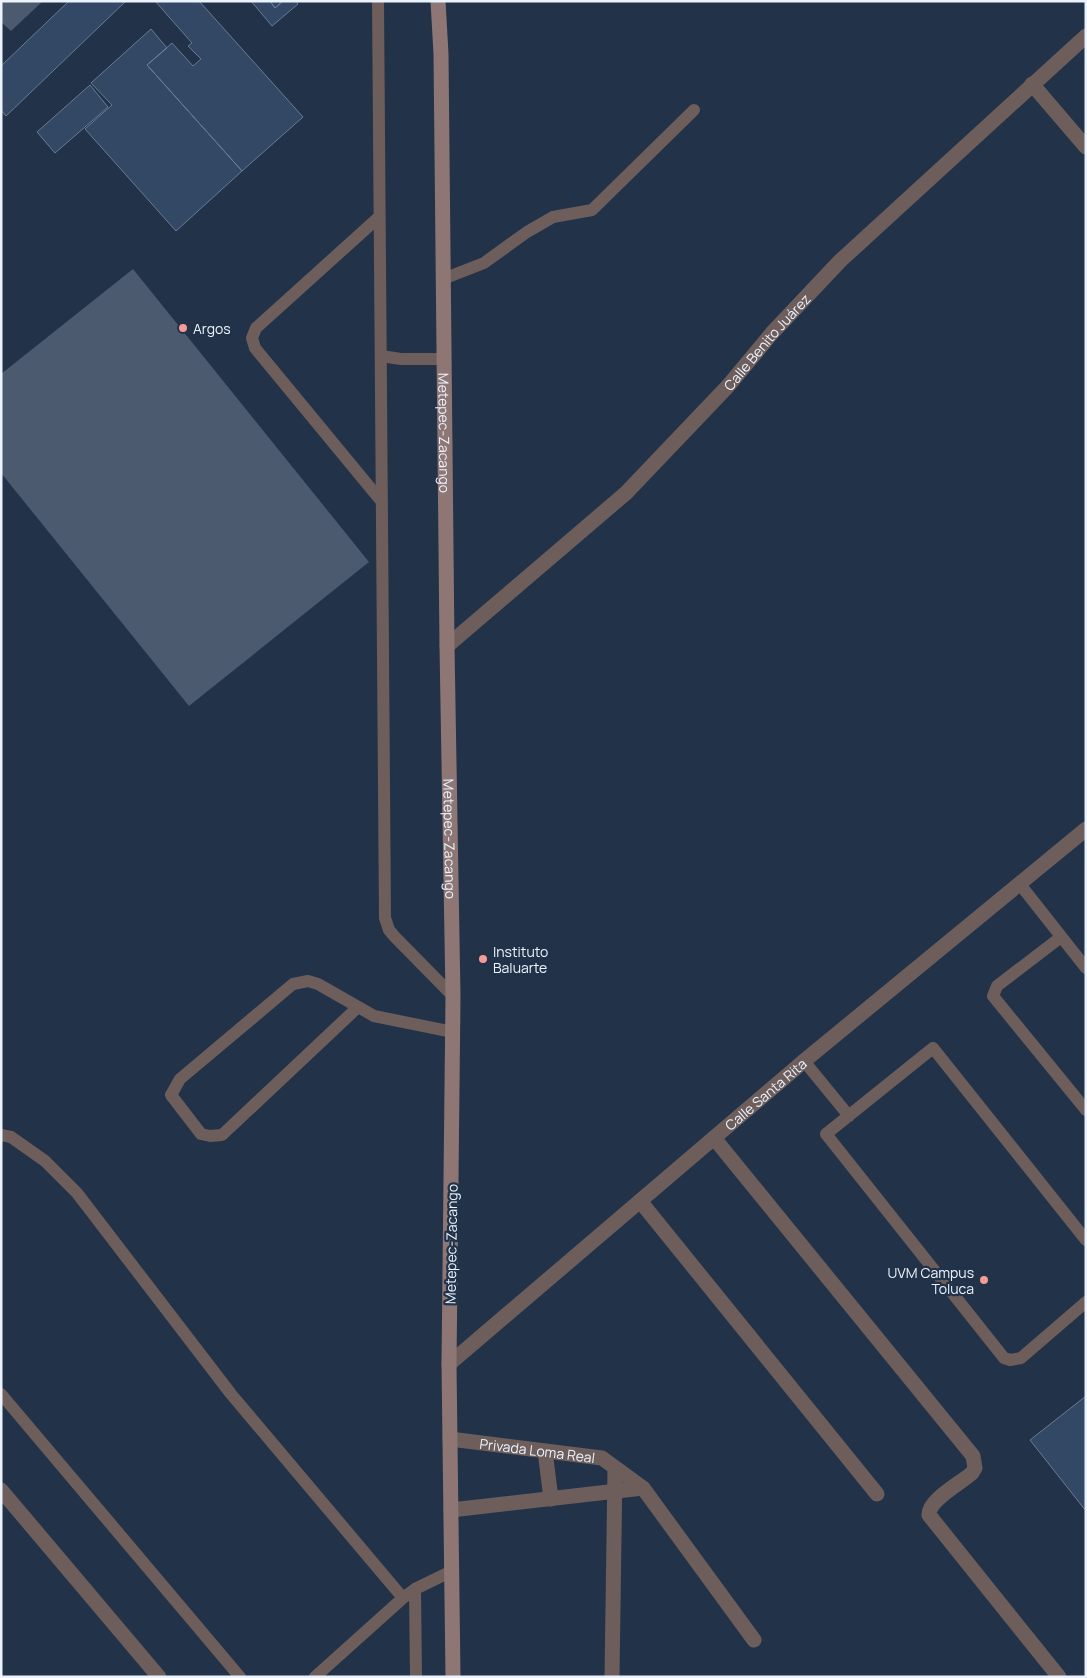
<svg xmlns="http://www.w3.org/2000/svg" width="1087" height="1678" font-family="Manrope,sans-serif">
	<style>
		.green { fill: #4b5a6f }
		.building { fill: #324865; stroke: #697c95 }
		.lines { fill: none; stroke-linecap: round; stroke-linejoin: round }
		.service { stroke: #6d5e5c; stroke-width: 12 }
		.minor { stroke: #6d5e5c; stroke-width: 15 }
		.secondary { stroke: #8e7674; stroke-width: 15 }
		.poi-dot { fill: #f59b97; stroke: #223248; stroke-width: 2 }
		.labels { text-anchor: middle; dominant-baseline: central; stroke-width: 4.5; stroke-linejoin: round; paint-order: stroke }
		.poi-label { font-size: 14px; fill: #ebf3ff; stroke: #223248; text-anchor: start }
		.street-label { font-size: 14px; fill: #ebf3ff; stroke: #223248 }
	</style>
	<rect width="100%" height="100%" fill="#223248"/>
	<path class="green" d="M 1,1 L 43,1 L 11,31 L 1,22 Z
		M 133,269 L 369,562 L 189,706 L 1,473 L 1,374 Z"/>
	<path class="building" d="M 69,1 L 126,1 L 6,116 L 1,110 L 1,66 Z
		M 155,1 L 199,1 L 303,117 L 242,171 L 147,65 L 172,43 L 193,66 L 201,59 L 188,46 L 192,43 Z
		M 251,1 L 270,1 L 275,8 L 283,1 L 296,1 L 298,4 L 272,26 Z
		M 270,1 L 283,1 L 275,8 Z
		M 151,29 L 167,48 L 147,65 L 242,171 L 176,231 L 85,129 L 112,105 L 91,83 Z
		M 90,85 L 108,107 L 55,153 L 37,132 Z
		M 1086,1396 L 1086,1511 L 1030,1440 Z"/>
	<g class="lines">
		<path class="service" d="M 378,1 L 385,918 L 389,930 L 395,937 L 453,996
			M 379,217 L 256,328 L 252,338 L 255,348 L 382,502
			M 443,279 L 484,263 L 527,232 L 553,217 L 592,210 L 694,110
			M 381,356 L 401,359 L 444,359
			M 1019,883 L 1086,968
			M 1061,937 L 997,986 L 993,996 L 1086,1110
			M 357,1008 L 222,1135 L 210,1136 L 201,1134 L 171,1095 L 180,1079 L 293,984 L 308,981 L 318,984 L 374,1016 L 453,1032
			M 804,1061 L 849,1116
			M 1,1135 L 11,1137 L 45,1161 L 77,1193 L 231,1394 L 403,1598
			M 1086,1240 L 933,1048 L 826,1134 L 1004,1358 L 1010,1360 L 1021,1358 L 1086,1302
			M 1,1394 L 240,1677
			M 415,1589 L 416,1677
			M 315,1677 L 403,1598 L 415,1589 L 452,1571"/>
		<g class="minor">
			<path d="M 1032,84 L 1086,147"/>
			<path id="s1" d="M 447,646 L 626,493 L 728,386 L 772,333 L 840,261 L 1086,36"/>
			<path d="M 714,1138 L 973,1456 L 975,1468 L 972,1473 C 961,1483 928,1500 929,1515 L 1059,1677"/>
			<path d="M 640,1201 L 877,1494"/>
			<path id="s2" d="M 449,1364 L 804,1061 L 1086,829"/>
			<path id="s3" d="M 450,1439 L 602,1458 L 643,1488 L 754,1640"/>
			<path d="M 545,1451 L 551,1499"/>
			<path d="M 1,1490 L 159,1677"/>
			<path d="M 451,1510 L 643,1488"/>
			<path d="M 612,1677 L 615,1468"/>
		</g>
		<path class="secondary" id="s4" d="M 438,1 L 441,54 L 447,646 L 453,996 L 449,1364 L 453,1677"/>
	</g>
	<g class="poi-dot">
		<circle cx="183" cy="328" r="5"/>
		<circle cx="483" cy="959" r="5"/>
		<circle cx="984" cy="1280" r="5"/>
	</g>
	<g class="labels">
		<g class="poi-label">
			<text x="193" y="328">Argos</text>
			<text x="493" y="951">Instituto<tspan x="493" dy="16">Baluarte</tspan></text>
			<text x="974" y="1272" text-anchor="end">UVM Campus<tspan x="974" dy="16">Toluca</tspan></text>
		</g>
		<g class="street-label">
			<text stroke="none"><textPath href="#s1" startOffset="442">Calle Benito Juárez</textPath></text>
			<text stroke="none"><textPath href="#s4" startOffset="432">Metepec-Zacango</textPath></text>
			<text stroke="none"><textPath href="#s4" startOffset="838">Metepec-Zacango</textPath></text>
			<text stroke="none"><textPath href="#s2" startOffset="416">Calle Santa Rita</textPath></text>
			<text transform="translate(451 1244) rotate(-89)">Metepec-Zacango</text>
			<text stroke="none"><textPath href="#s3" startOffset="88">Privada Loma Real</textPath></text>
		</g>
	</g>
	<rect width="1087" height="1678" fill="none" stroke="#ebf3ff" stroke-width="5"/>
</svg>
